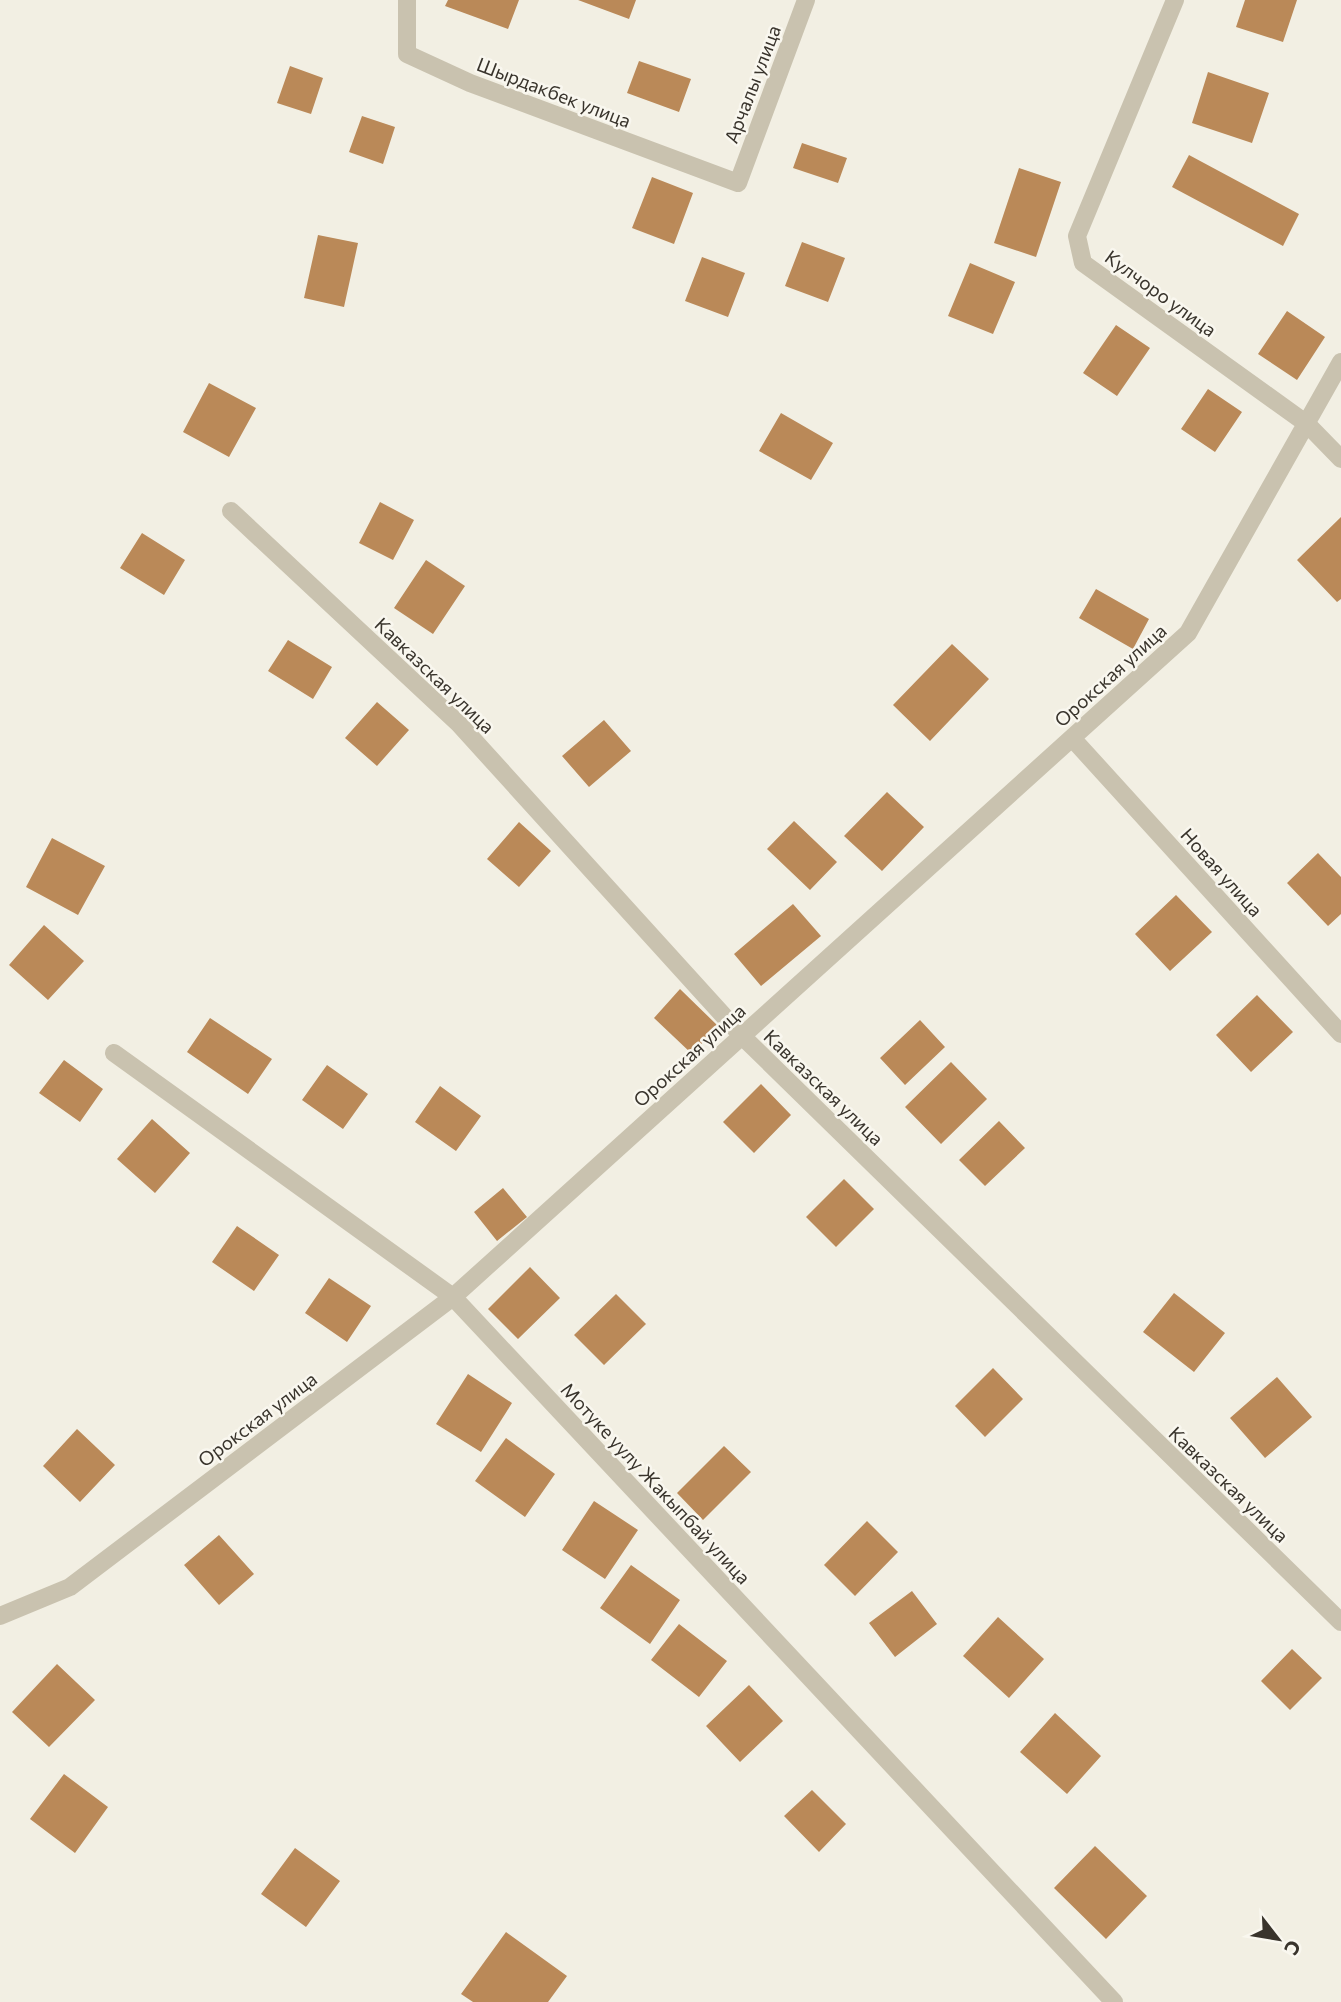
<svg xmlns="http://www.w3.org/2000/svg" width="1341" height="2002" font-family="Commissioner,sans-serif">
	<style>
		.building { fill: #ba8958 }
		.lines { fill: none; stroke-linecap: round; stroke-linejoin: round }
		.minor { stroke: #c9c2af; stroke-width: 18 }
		.labels { text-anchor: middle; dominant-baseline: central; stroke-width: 5; stroke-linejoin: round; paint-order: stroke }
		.street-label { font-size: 19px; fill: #39342c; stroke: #f9f7ef }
	</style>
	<rect width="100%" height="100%" fill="#f2efe3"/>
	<path class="building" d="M 448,0 L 519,0 L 508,29 L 445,6 Z
		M 578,0 L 636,0 L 629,19 Z
		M 1245,0 L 1297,0 L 1283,42 L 1236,27 Z
		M 639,61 L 691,79 L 679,112 L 627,93 Z
		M 290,66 L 323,78 L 311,114 L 277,103 Z
		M 1208,72 L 1269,93 L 1252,143 L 1192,123 Z
		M 362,116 L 395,127 L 383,164 L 349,152 Z
		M 802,143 L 847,158 L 838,183 L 793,168 Z
		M 1189,155 L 1299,214 L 1283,246 L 1172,187 Z
		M 1019,168 L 1061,182 L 1036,257 L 994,243 Z
		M 652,177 L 693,193 L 674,244 L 632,228 Z
		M 318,235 L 358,243 L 344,307 L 304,298 Z
		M 802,242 L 845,258 L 828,302 L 785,286 Z
		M 702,257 L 745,273 L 728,317 L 685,301 Z
		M 970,263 L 1015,282 L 993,334 L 948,316 Z
		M 1287,311 L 1325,337 L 1297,380 L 1258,354 Z
		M 1116,325 L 1150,348 L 1117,396 L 1083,373 Z
		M 209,383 L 256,408 L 229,457 L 183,432 Z
		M 1208,389 L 1242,412 L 1215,452 L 1181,429 Z
		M 781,413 L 833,443 L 811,480 L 759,451 Z
		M 380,502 L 414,520 L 393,560 L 359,543 Z
		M 1341,517 L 1341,599 L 1337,602 L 1297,560 Z
		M 142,533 L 185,560 L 164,595 L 120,568 Z
		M 426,560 L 465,586 L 433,634 L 394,608 Z
		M 1096,589 L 1149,619 L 1133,649 L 1079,618 Z
		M 288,640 L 332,667 L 313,699 L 268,671 Z
		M 952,644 L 989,679 L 930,741 L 893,705 Z
		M 377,702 L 409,730 L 377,766 L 345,738 Z
		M 604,720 L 631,751 L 589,787 L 562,756 Z
		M 887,792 L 924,827 L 882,871 L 844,836 Z
		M 794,821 L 837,862 L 810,890 L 767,849 Z
		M 519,822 L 551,851 L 519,887 L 487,859 Z
		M 52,838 L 105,866 L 78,915 L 26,887 Z
		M 1318,853 L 1341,877 L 1341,914 L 1328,926 L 1287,883 Z
		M 1176,895 L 1212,932 L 1170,971 L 1135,934 Z
		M 793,904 L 821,936 L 761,986 L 734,954 Z
		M 44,925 L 84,961 L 48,1000 L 9,965 Z
		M 680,989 L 718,1026 L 692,1054 L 654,1018 Z
		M 1257,995 L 1293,1032 L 1251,1072 L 1216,1035 Z
		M 210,1018 L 272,1059 L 248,1094 L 187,1052 Z
		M 920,1020 L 945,1047 L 905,1085 L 880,1058 Z
		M 64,1060 L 103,1089 L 80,1122 L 39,1093 Z
		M 951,1062 L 987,1099 L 941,1144 L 905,1107 Z
		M 327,1065 L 368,1094 L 343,1129 L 302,1100 Z
		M 761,1084 L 791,1115 L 754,1153 L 723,1122 Z
		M 440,1086 L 481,1116 L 456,1151 L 415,1122 Z
		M 152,1119 L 190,1153 L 155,1193 L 117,1159 Z
		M 999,1121 L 1025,1148 L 985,1186 L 959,1160 Z
		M 844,1179 L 874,1209 L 836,1247 L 806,1217 Z
		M 503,1188 L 527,1217 L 497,1241 L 474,1212 Z
		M 237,1226 L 279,1255 L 254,1291 L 212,1262 Z
		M 530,1267 L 560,1298 L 518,1339 L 488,1309 Z
		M 329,1278 L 371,1306 L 347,1342 L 305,1313 Z
		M 1174,1293 L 1225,1333 L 1194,1372 L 1143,1332 Z
		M 616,1294 L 646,1324 L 604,1365 L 574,1335 Z
		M 993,1368 L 1023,1399 L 985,1437 L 955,1406 Z
		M 468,1374 L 512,1403 L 481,1452 L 436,1424 Z
		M 1277,1377 L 1312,1417 L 1265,1458 L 1230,1418 Z
		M 77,1429 L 115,1465 L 80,1502 L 43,1466 Z
		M 506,1438 L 555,1474 L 525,1517 L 475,1481 Z
		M 724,1446 L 751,1472 L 703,1520 L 677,1493 Z
		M 594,1501 L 638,1530 L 605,1579 L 562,1550 Z
		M 867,1521 L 898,1552 L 855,1596 L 824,1565 Z
		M 219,1535 L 254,1574 L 219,1605 L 184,1565 Z
		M 631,1565 L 680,1600 L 650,1644 L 600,1608 Z
		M 912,1591 L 937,1624 L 895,1657 L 869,1623 Z
		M 998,1617 L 1044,1659 L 1009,1698 L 963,1656 Z
		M 679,1624 L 727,1661 L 699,1697 L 651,1660 Z
		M 1292,1649 L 1322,1678 L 1290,1710 L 1261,1681 Z
		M 57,1664 L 95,1700 L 49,1747 L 12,1712 Z
		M 749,1685 L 783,1721 L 740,1762 L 706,1726 Z
		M 1055,1713 L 1101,1756 L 1067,1794 L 1020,1752 Z
		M 64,1774 L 108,1807 L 75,1853 L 30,1819 Z
		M 812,1790 L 846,1824 L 819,1852 L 784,1816 Z
		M 1095,1846 L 1147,1896 L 1106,1939 L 1054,1888 Z
		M 295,1848 L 340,1881 L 306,1927 L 261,1894 Z
		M 506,1932 L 567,1976 L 548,2002 L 473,2002 L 461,1994 Z"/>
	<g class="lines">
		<path class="minor" d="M 407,0 L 407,54 L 470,83 L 738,183 L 806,0
			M 1175,0 L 1077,236 L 1083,263 L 1307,424 L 1341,459
			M 231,511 L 459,724 L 742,1036 L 1341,1622
			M 1072,738 L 1341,1034
			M 114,1053 L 453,1297 L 1114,2002
			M 0,1616 L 70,1587 L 453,1297 L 1188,633 L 1341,362"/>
	</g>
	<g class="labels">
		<g class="street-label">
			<text transform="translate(752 84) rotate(-69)">Арчалы улица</text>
			<text transform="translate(554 92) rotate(21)">Шырдакбек улица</text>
			<text transform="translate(1161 293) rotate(36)">Кулчоро улица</text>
			<text transform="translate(435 675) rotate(44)">Кавказская улица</text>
			<text transform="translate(1110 675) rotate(-42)">Орокская улица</text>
			<text transform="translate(1222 872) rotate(48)">Новая улица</text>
			<text transform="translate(689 1055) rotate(-42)">Орокская улица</text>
			<text transform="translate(824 1087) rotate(44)">Кавказская улица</text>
			<text transform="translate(257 1419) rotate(-37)">Орокская улица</text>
			<text transform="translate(656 1483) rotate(47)">Мотуке уулу Жакыпбай улица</text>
			<text transform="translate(1229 1484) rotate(44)">Кавказская улица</text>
		</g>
	</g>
	<g transform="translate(1278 1939) rotate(121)" stroke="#f9f7ef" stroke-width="5" paint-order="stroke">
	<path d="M0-5L12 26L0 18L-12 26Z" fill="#39342c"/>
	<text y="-10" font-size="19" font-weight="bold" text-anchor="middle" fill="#39342c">С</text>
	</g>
</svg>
